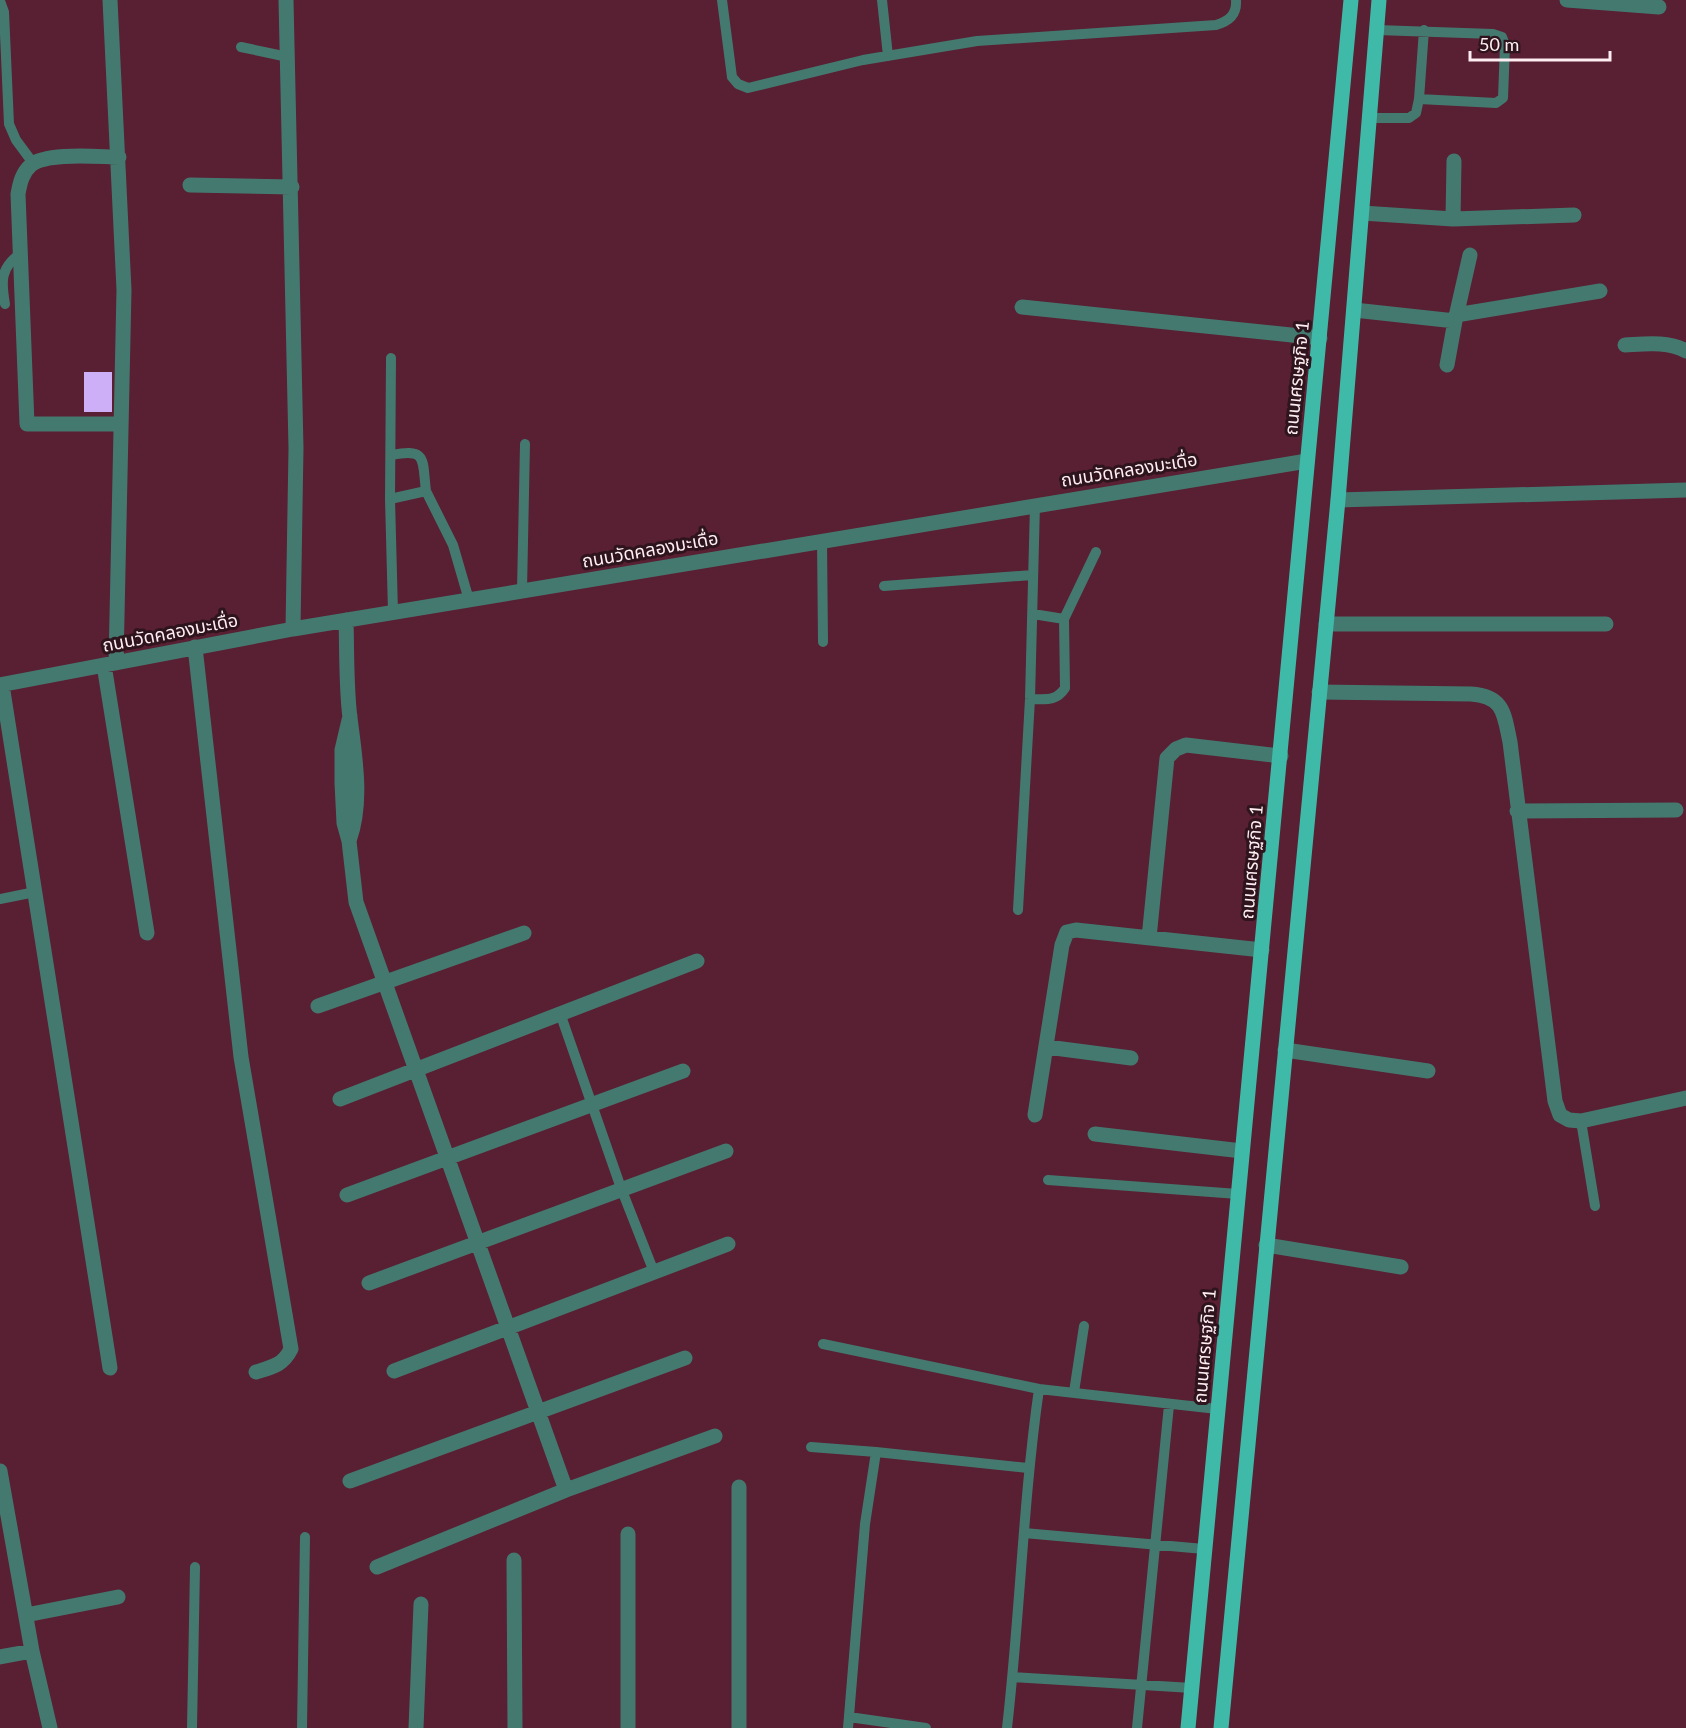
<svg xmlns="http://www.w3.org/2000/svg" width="1686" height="1728" font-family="Lato,'Noto Sans Thai',sans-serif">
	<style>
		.building { fill: #ccaff7 }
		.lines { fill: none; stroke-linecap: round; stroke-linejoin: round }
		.lane { stroke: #447970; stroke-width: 10 }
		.street { stroke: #447970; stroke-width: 15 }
		.primary { stroke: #3fbaa9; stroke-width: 15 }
		.labels { text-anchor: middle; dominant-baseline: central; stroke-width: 6; stroke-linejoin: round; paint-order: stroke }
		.street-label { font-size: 18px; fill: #feeef2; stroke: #2e141c }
	</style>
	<rect width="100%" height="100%" fill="#591f32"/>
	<path class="building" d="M 84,372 L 112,372 L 112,412 L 84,412 Z"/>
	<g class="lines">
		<path class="lane" d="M 722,0 L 732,77 L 738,84 L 748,88 L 863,60 L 977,41 L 1216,25 C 1229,21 1237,15 1236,0
			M 882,0 L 888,56
			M 0,1 L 4,12 L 9,124 L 16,140 L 33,163
			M 241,47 L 288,57
			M 1419,99 L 1424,30
			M 1370,118 L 1409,118 L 1416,113 L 1419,99 L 1496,103 L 1503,98 L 1505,45 L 1502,37 L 1493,34 L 1377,30
			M 5,304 C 1,281 0,268 21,253
			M 391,358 L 390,499 L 393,612
			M 392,455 C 428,448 422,460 426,491
			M 390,499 L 426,491 L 453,545 L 469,600
			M 822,540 L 823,642
			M 884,586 L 1032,575
			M 522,591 L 525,444
			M 1064,619 L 1096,552
			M 1030,699 C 1045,699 1056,702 1065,688 L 1064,619 L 1033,614
			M 0,899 L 35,892
			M 1018,910 L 1030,699 L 1035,504
			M 560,1013 L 621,1188 L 654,1272
			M 1581,1121 L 1595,1206
			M 1048,1180 L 1238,1194
			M 823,1344 L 1039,1389
			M 1074,1392 L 1084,1326
			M 811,1447 L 876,1452
			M 1024,1533 L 1204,1549
			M 1013,1677 L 1192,1688
			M 849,1717 L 926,1728
			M 192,1728 L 195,1567
			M 302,1728 L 305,1537
			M 848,1728 L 865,1524 L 876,1452 L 1028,1468
			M 1007,1728 C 1020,1615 1023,1501 1039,1389 L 1217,1409
			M 1137,1728 L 1169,1405"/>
		<path class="street" d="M 110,0 L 124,290 L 116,663
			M 286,0 L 296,448 L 293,629
			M 1567,0 L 1659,7
			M 119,157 C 99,157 47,152 31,165 C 22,173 20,183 18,194 L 27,424 L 121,424
			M 190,185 L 292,187
			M 1362,213 L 1453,219 L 1574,215
			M 1453,219 L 1454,161
			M 1022,307 L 1320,338
			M 1354,310 L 1455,321 L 1470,255
			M 1456,315 L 1600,291
			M 1625,345 C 1645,344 1668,341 1686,351
			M 1447,365 L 1455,321
			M 1338,500 L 1686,490
			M 346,620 C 347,652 346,686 350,718 C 355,758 363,802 349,841
			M 1326,624 L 1606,624
			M 195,647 L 241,1057 L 291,1349 C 283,1365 273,1367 256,1372
			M 104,665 L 147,933
			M 0,685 L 293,629 L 1307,461
			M 2,685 L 110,1368
			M 1319,692 L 1471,694 C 1504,696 1504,714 1510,742 L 1555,1101 L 1560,1115 L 1569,1120 L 1581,1121 L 1686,1098
			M 350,716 L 342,750 L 342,783 L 344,823 L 349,841 L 356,902 L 566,1490
			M 1517,811 L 1676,810
			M 1149,938 L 1167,758 L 1176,749 L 1186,745 L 1281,756
			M 318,1006 L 524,933
			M 1047,1047 L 1131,1058
			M 1285,1050 L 1428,1071
			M 340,1099 L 697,961
			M 1035,1115 L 1062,945 L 1067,932 L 1076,930 L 1262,950
			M 1095,1134 L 1242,1151
			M 347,1195 L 683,1071
			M 1266,1245 L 1401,1267
			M 369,1283 L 726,1151
			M 394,1371 L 728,1244
			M 0,1471 L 32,1651 L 50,1728
			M 350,1481 L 685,1358
			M 739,1487 L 739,1728
			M 628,1534 L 628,1728
			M 514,1560 L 515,1728
			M 377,1567 L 566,1490 L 715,1436
			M 26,1615 L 118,1597
			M 0,1657 L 32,1651
			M 416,1728 L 421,1604"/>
		<path class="primary" d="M 1188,1728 L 1351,0
			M 1221,1728 L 1338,500 L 1379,0"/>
	</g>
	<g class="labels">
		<g class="street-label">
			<text transform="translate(1296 378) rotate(-84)">ถนนเศรษฐกิจ 1</text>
			<text transform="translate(1129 469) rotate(-9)">ถนนวัดคลองมะเดื่อ</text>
			<text transform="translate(650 549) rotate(-10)">ถนนวัดคลองมะเดื่อ</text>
			<text transform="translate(170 632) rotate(-11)">ถนนวัดคลองมะเดื่อ</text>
			<text transform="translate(1251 862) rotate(-85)">ถนนเศรษฐกิจ 1</text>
			<text transform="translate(1204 1346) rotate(-85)">ถนนเศรษฐกิจ 1</text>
		</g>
	</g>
	<path d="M1470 51v9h140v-9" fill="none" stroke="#feeef2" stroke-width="3"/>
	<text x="1479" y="51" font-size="18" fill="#feeef2" stroke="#2e141c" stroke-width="4.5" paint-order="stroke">50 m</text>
</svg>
